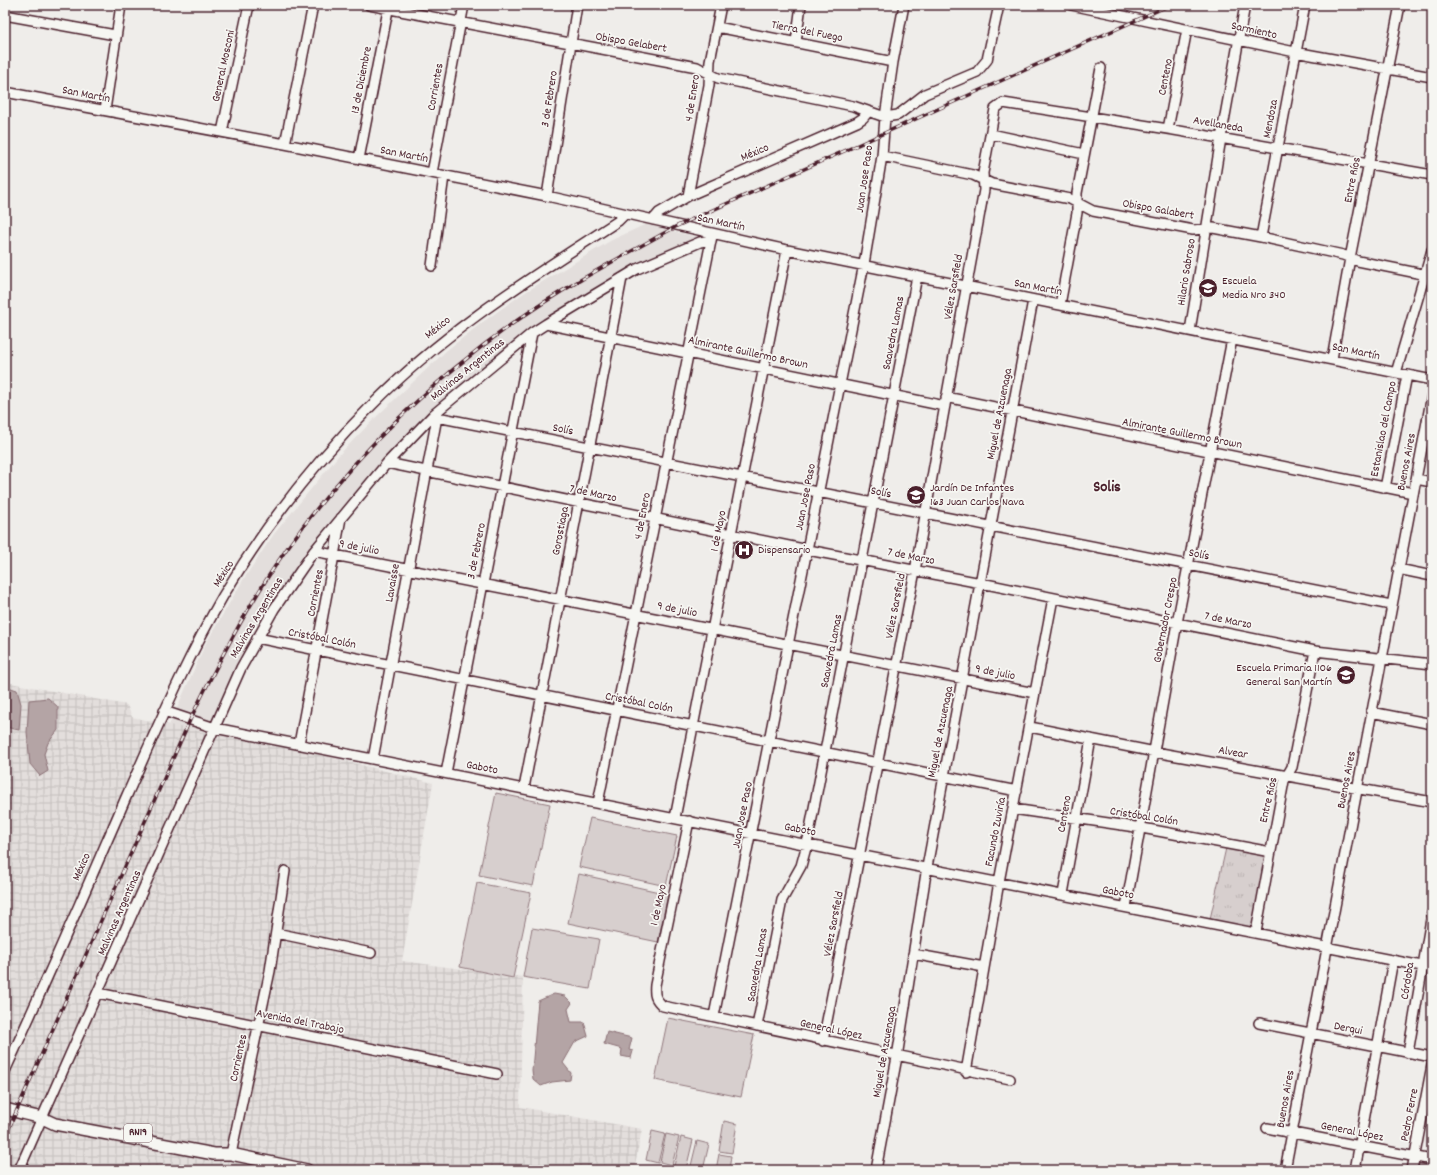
<svg xmlns="http://www.w3.org/2000/svg" width="1437" height="1175" font-family="Dekko,sans-serif">
	<style>
		.built { fill: #e3dedc }
		.industrial { fill: url(#industrial-grid) }
		.grass { fill: url(#grass-tufts); stroke: #90777c }
		.garden { fill: #d7cfce; stroke: #90777c }
		.water { fill: #b4a4a5; stroke: #8a6f74 }
		.lines { fill: none; stroke-linecap: round; stroke-linejoin: round }
		.minor-casing { stroke: #4a1f2b; stroke-width: 12 }
		.major-casing { stroke: #4a1f2b; stroke-width: 14 }
		.minor { stroke: #f6f6f2; stroke-width: 9 }
		.major { stroke: #f6f6f2; stroke-width: 11 }
		.rail-casing { stroke: #4a1f2b; stroke-width: 3.5 }
		.rail { stroke: #f6f6f2; stroke-width: 2; stroke-dasharray: 6; stroke-linecap: butt }
		.labels { text-anchor: middle; dominant-baseline: central; stroke-width: 3.5; stroke-linejoin: round; paint-order: stroke }
		.shield { fill: #f6f6f2; stroke: #7e6067; stroke-width: 1 }
		.shield-label { font-size: 11px; font-weight: bold; fill: #4a1f2b }
		.street-label { font-size: 12px; fill: #4a1f2b; stroke: #f6f6f2 }
		.poi-label { font-size: 12px; fill: #4a1f2b; stroke: #f6f6f2; text-anchor: start }
		.district-label { font-size: 16px; font-weight: bold; fill: #4a1f2b; stroke: #f6f6f2 }
	</style>
	<defs>
		<pattern id="industrial-grid" width="8" height="8" patternUnits="userSpaceOnUse"><rect width="8" height="8" fill="#e3dedc"/><path d="M0 4h8M4 0v8" fill="none" stroke="#c4bebd"/></pattern>
		<pattern id="grass-tufts" width="24" height="20" patternUnits="userSpaceOnUse"><rect width="24" height="20" fill="#d7cfce"/><path d="M3 7l-1-3M5 7V3M7 7l1-3M15 17l-1-3M17 17v-4M19 17l1-3" fill="none" stroke="#bab1b1"/></pattern>
	</defs>
	<rect width="100%" height="100%" fill="#efedea"/>
	<filter id="ink" filterUnits="userSpaceOnUse"><feTurbulence type="fractalNoise" baseFrequency=".025" numOctaves="2"/><feDisplacementMap in="SourceGraphic" scale="8" xChannelSelector="R" yChannelSelector="G"/><feConvolveMatrix kernelMatrix="1 2 1 2 8 2 1 2 1" color-interpolation-filters="sRGB"/></filter>
	<g filter="url(#ink)">
		<path class="built" d="M 646,224 L 696,237 L 608,281 L 526,333 L 503,350 L 444,401 L 396,448 L 337,513 L 308,551 L 259,625 L 238,662 L 42,1104 L 5,1093 L 205,645 L 243,580 L 274,534 L 339,455 L 374,419 L 446,351 L 483,322 L 524,293 L 610,241 Z"/>
		<path class="industrial" d="M 5,682 L 127,705 L 132,717 L 212,734 L 215,728 L 433,783 L 402,961 L 523,977 L 520,1107 L 642,1129 L 634,1170 L 5,1170 Z"/>
		<path class="grass" d="M 1226,848 L 1267,855 L 1254,928 L 1210,919 Z"/>
		<path class="garden" d="M 496,793 L 550,804 L 533,886 L 479,875 Z
			M 590,818 L 677,836 L 666,886 L 579,867 Z
			M 579,874 L 668,894 L 658,942 L 568,923 Z
			M 477,883 L 531,893 L 513,978 L 460,967 Z
			M 532,928 L 599,939 L 590,989 L 523,977 Z
			M 668,1018 L 754,1035 L 741,1097 L 655,1080 Z
			M 724,1121 L 737,1124 L 732,1153 L 719,1151 Z
			M 652,1131 L 665,1134 L 658,1163 L 646,1160 Z
			M 666,1134 L 679,1137 L 672,1165 L 660,1162 Z
			M 681,1137 L 693,1140 L 686,1169 L 674,1166 Z
			M 697,1141 L 709,1144 L 703,1170 L 690,1170 Z
			M 719,1154 L 731,1156 L 729,1170 L 716,1170 Z"/>
		<path class="water" d="M 5,686 L 17,690 L 21,704 L 19,730 L 5,727 Z
			M 48,698 L 58,707 L 58,730 L 48,743 L 44,754 L 48,771 L 40,776 L 30,764 L 27,732 L 29,700 Z
			M 554,994 L 565,996 L 572,1003 L 568,1009 L 571,1022 L 584,1022 L 588,1036 L 575,1042 L 563,1063 L 571,1073 L 570,1080 L 552,1082 L 541,1086 L 533,1079 L 532,1070 L 538,1001 Z
			M 607,1032 L 632,1038 L 629,1050 L 633,1051 L 631,1058 L 621,1056 L 622,1049 L 604,1044 Z"/>
		<g class="lines">
			<g class="minor-casing">
				<path id="minor" d="M 369,5 L 697,67 L 718,78 L 853,106 L 885,117 L 898,115 L 925,94 L 977,72 L 987,60 L 999,5
					M 1071,5 L 1295,52 L 1432,77
					M 5,15 L 115,35
					M 717,27 L 893,62
					M 796,42 L 801,5
					M 5,92 L 285,144 L 547,196 L 787,250 L 1432,380
					M 105,110 L 121,5
					M 1168,129 L 1187,29
					M 222,132 L 249,5
					M 991,134 L 1084,154
					M 285,144 L 313,5
					M 882,156 L 973,175 L 992,184 L 1070,199 L 1093,211 L 1193,230 L 1213,228 L 1261,237 L 1343,255 L 1358,261 L 1432,276
					M 359,159 L 389,5
					M 432,173 L 464,5
					M 547,196 L 577,5
					M 688,196 L 709,85 L 710,61 L 721,5
					M 653,220 L 659,213 L 688,196 L 857,122 L 863,118 L 868,112
					M 1261,237 L 1305,5
					M 432,266 L 444,176
					M 1060,305 L 1077,213 L 1077,193 L 1101,68
					M 546,324 L 945,406
					M 1190,331 L 1221,138 L 1245,5
					M 1332,359 L 1350,258 L 1400,5
					M 1396,373 L 1432,250
					M 946,397 L 1413,493
					M 437,417 L 1391,605
					M 387,463 L 808,550 L 981,583 L 1315,651 L 1432,664
					M 1416,479 L 1432,482
					M 1385,488 L 1407,375
					M 314,551 L 1035,693
					M 1398,569 L 1432,576
					M 257,638 L 1017,791
					M 164,711 L 215,728 L 1432,968
					M 1371,712 L 1432,724
					M 1030,727 L 1155,752 L 1432,802
					M 299,744 L 341,518
					M 373,759 L 437,417 L 434,414
					M 446,773 L 532,333
					M 524,788 L 622,278
					M 598,803 L 712,236
					M 1013,809 L 1142,828 L 1271,852
					M 675,818 L 787,250
					M 689,821 L 655,985 C 654,995 655,999 663,1006 L 1010,1079
					M 1063,894 L 1091,739
					M 1126,907 L 1177,623 L 1232,339
					M 1256,932 L 1284,781 L 1292,767 L 1315,651
					M 276,933 L 371,953
					M 913,954 L 984,967
					M 98,993 L 497,1074
					M 714,1016 L 864,264 L 882,156 L 885,117 L 893,62 L 904,5
					M 1259,1023 L 1432,1057
					M 757,1026 L 782,900 L 801,866 L 807,844 L 917,276
					M 823,1041 L 915,571 L 984,190 L 983,173 L 995,109 L 1003,103 L 1168,129 L 1432,175
					M 1408,1053 L 1432,913
					M 5,1071 C 47,980 87,887 127,795 C 157,728 186,660 223,596 C 264,527 316,461 372,405 C 447,329 529,279 618,221 L 625,214
					M 966,1072 L 999,882 L 1053,598
					M 1267,1128 L 1432,1160
					M 231,1154 L 270,971 L 285,871
					M 19,1170 L 241,668 L 274,609 L 314,551 L 387,463 L 434,414 L 532,333 L 546,324 L 637,269 L 700,242 L 711,240
					M 876,1170 L 897,1057 L 927,867 L 1033,300
					M 1285,1170 L 1432,395
					M 1355,1170 L 1393,960
					M 1412,1170 L 1432,1065"/>
			</g>
			<g class="major-casing">
				<path id="major" d="M 5,1109 L 42,1118 L 55,1124 L 214,1154 L 231,1154 L 307,1170"/>
			</g>
			<use href="#minor" class="minor"/>
			<use href="#major" class="major"/>
			<g class="rail-casing">
				<path id="rail" d="M 5,1137 L 190,720 C 219,660 250,601 288,547 C 349,461 427,385 512,324 C 564,287 621,257 677,226 L 1170,5"/>
			</g>
			<use href="#rail" class="rail"/>
		</g>
	</g>
	<defs>
		<g id="school-disc" transform="scale(1)"><circle r="9.5" fill="#4a1f2b" stroke="#f6f6f2"/><path d="M0-5L7-2L0 1L-7-2ZM-4 1L0 2.5L4 1V4Q0 6-4 4Z" fill="#fff"/></g>
		<g id="hospital-disc" transform="scale(1)"><circle r="9.5" fill="#4a1f2b" stroke="#f6f6f2"/><path d="M-5-5h3v3.5h4V-5h3V5h-3V1.5h-4V5h-3Z" fill="#fff"/></g>
	</defs>
	<g fill-rule="evenodd">
		<use href="#school-disc" x="1208" y="288"/>
		<use href="#school-disc" x="916" y="495"/>
		<use href="#hospital-disc" x="744" y="550"/>
		<use href="#school-disc" x="1346" y="675"/>
	</g>
	<g class="labels">
		<rect class="shield" x="124" y="1124" width="28" height="18" rx="3"/>
		<g class="shield-label">
			<text x="138" y="1133">RN19</text>
		</g>
		<g class="street-label">
			<text transform="translate(1254 31) rotate(12)">Sarmiento</text>
			<text transform="translate(807 32) rotate(11)">Tierra del Fuego</text>
			<text transform="translate(631 43) rotate(10)">Obispo Gelabert</text>
			<text transform="translate(224 66) rotate(-78)">General Mosconi</text>
			<text transform="translate(1166 77) rotate(-79)">Centeno</text>
			<text transform="translate(362 80) rotate(-79)">13 de Diciembre</text>
			<text transform="translate(436 87) rotate(-80)">Corrientes</text>
			<text transform="translate(86 95) rotate(11)">San Martín</text>
			<text transform="translate(693 98) rotate(-81)">4 de Enero</text>
			<text transform="translate(550 99) rotate(-81)">3 de Febrero</text>
			<text transform="translate(1271 119) rotate(-79)">Mendoza</text>
			<text transform="translate(1218 125) rotate(10)">Avellaneda</text>
			<text transform="translate(755 153) rotate(-23)">México</text>
			<text transform="translate(404 155) rotate(11)">San Martín</text>
			<text transform="translate(865 179) rotate(-82)">Juan Jose Paso</text>
			<text transform="translate(1353 180) rotate(-79)">Entre Ríos</text>
			<text transform="translate(1158 210) rotate(10)">Obispo Galabert</text>
			<text transform="translate(721 223) rotate(12)">San Martín</text>
			<text transform="translate(1187 272) rotate(-81)">Hilario Sabroso</text>
			<text transform="translate(954 287) rotate(-80)">Vélez Sarsfield</text>
			<text transform="translate(1038 288) rotate(11)">San Martín</text>
			<text transform="translate(438 328) rotate(-39)">México</text>
			<text transform="translate(894 333) rotate(-79)">Saavedra Lamas</text>
			<text transform="translate(1356 352) rotate(12)">San Martín</text>
			<text transform="translate(748 353) rotate(12)">Almirante Guillermo Brown</text>
			<text transform="translate(468 370) rotate(-39)">Malvinas Argentinas</text>
			<text transform="translate(1000 414) rotate(-79)">Miguel de Azcuenaga</text>
			<text transform="translate(1384 429) rotate(-79)">Estanislao del Campo</text>
			<text transform="translate(563 430) rotate(11)">Solís</text>
			<text transform="translate(1182 434) rotate(11)">Almirante Guillermo Brown</text>
			<text transform="translate(1407 462) rotate(-79)">Buenos Aires</text>
			<text transform="translate(881 493) rotate(11)">Solís</text>
			<text transform="translate(593 494) rotate(12)">7 de Marzo</text>
			<text transform="translate(806 497) rotate(-79)">Juan Jose Paso</text>
			<text transform="translate(643 516) rotate(-79)">4 de Enero</text>
			<text transform="translate(561 531) rotate(-79)">Gorostiaga</text>
			<text transform="translate(719 531) rotate(-79)">1 de Mayo</text>
			<text transform="translate(359 548) rotate(11)">9 de julio</text>
			<text transform="translate(477 551) rotate(-79)">3 de Febrero</text>
			<text transform="translate(1199 555) rotate(11)">Solís</text>
			<text transform="translate(911 557) rotate(11)">7 de Marzo</text>
			<text transform="translate(224 574) rotate(-57)">México</text>
			<text transform="translate(393 583) rotate(-80)">Lavaisse</text>
			<text transform="translate(316 593) rotate(-79)">Corrientes</text>
			<text transform="translate(896 606) rotate(-79)">Vélez Sarsfield</text>
			<text transform="translate(677 610) rotate(11)">9 de julio</text>
			<text transform="translate(257 618) rotate(-59)">Malvinas Argentinas</text>
			<text transform="translate(1166 620) rotate(-79)">Gobernador Crespo</text>
			<text transform="translate(1228 621) rotate(11)">7 de Marzo</text>
			<text transform="translate(322 639) rotate(11)">Cristóbal Colón</text>
			<text transform="translate(832 651) rotate(-79)">Saavedra Lamas</text>
			<text transform="translate(995 673) rotate(11)">9 de julio</text>
			<text transform="translate(639 703) rotate(11)">Cristóbal Colón</text>
			<text transform="translate(941 732) rotate(-79)">Miguel de Azcuenaga</text>
			<text transform="translate(1233 753) rotate(10)">Alvear</text>
			<text transform="translate(482 768) rotate(11)">Gaboto</text>
			<text transform="translate(1347 780) rotate(-79)">Buenos Aires</text>
			<text transform="translate(1269 800) rotate(-77)">Entre Ríos</text>
			<text transform="translate(1065 814) rotate(-80)">Centeno</text>
			<text transform="translate(743 815) rotate(-79)">Juan Jose Paso</text>
			<text transform="translate(1144 817) rotate(9)">Cristóbal Colón</text>
			<text transform="translate(800 830) rotate(11)">Gaboto</text>
			<text transform="translate(996 832) rotate(-79)">Facundo Zuviría</text>
			<text transform="translate(82 867) rotate(-66)">México</text>
			<text transform="translate(1118 893) rotate(11)">Gaboto</text>
			<text transform="translate(659 905) rotate(-78)">1 de Mayo</text>
			<text transform="translate(120 913) rotate(-66)">Malvinas Argentinas</text>
			<text transform="translate(834 924) rotate(-79)">Vélez Sarsfield</text>
			<text transform="translate(758 965) rotate(-80)">Saavedra Lamas</text>
			<text transform="translate(1408 981) rotate(-81)">Córdoba</text>
			<text transform="translate(300 1022) rotate(11)">Avenida del Trabajo</text>
			<text transform="translate(1348 1029) rotate(11)">Derqui</text>
			<text transform="translate(831 1030) rotate(12)">General López</text>
			<text transform="translate(885 1052) rotate(-80)">Miguel de Azcuenaga</text>
			<text transform="translate(239 1058) rotate(-78)">Corrientes</text>
			<text transform="translate(1286 1099) rotate(-80)">Buenos Aires</text>
			<text transform="translate(1410 1115) rotate(-79)">Pedro Ferre</text>
			<text transform="translate(1352 1132) rotate(11)">General López</text>
		</g>
		<g class="poi-label">
			<text x="1222" y="281">Escuela<tspan x="1222" dy="14">Media Nro 340</tspan></text>
			<text x="930" y="488">Jardín De Infantes<tspan x="930" dy="14">163 Juan Carlos Nava</tspan></text>
			<text x="758" y="550">Dispensario</text>
			<text x="1332" y="668" text-anchor="end">Escuela Primaria 1106<tspan x="1332" dy="14">General San Martín</tspan></text>
		</g>
		<g class="district-label">
			<text x="1107" y="487">Solis</text>
		</g>
	</g>
	<rect width="1437" height="1175" fill="none" stroke="#f6f6f2" stroke-width="20"/>
	<rect x="10" y="10" width="1417" height="1155" fill="none" stroke="#4a1f2b" stroke-width="1.5" filter="url(#ink)"/>
</svg>
